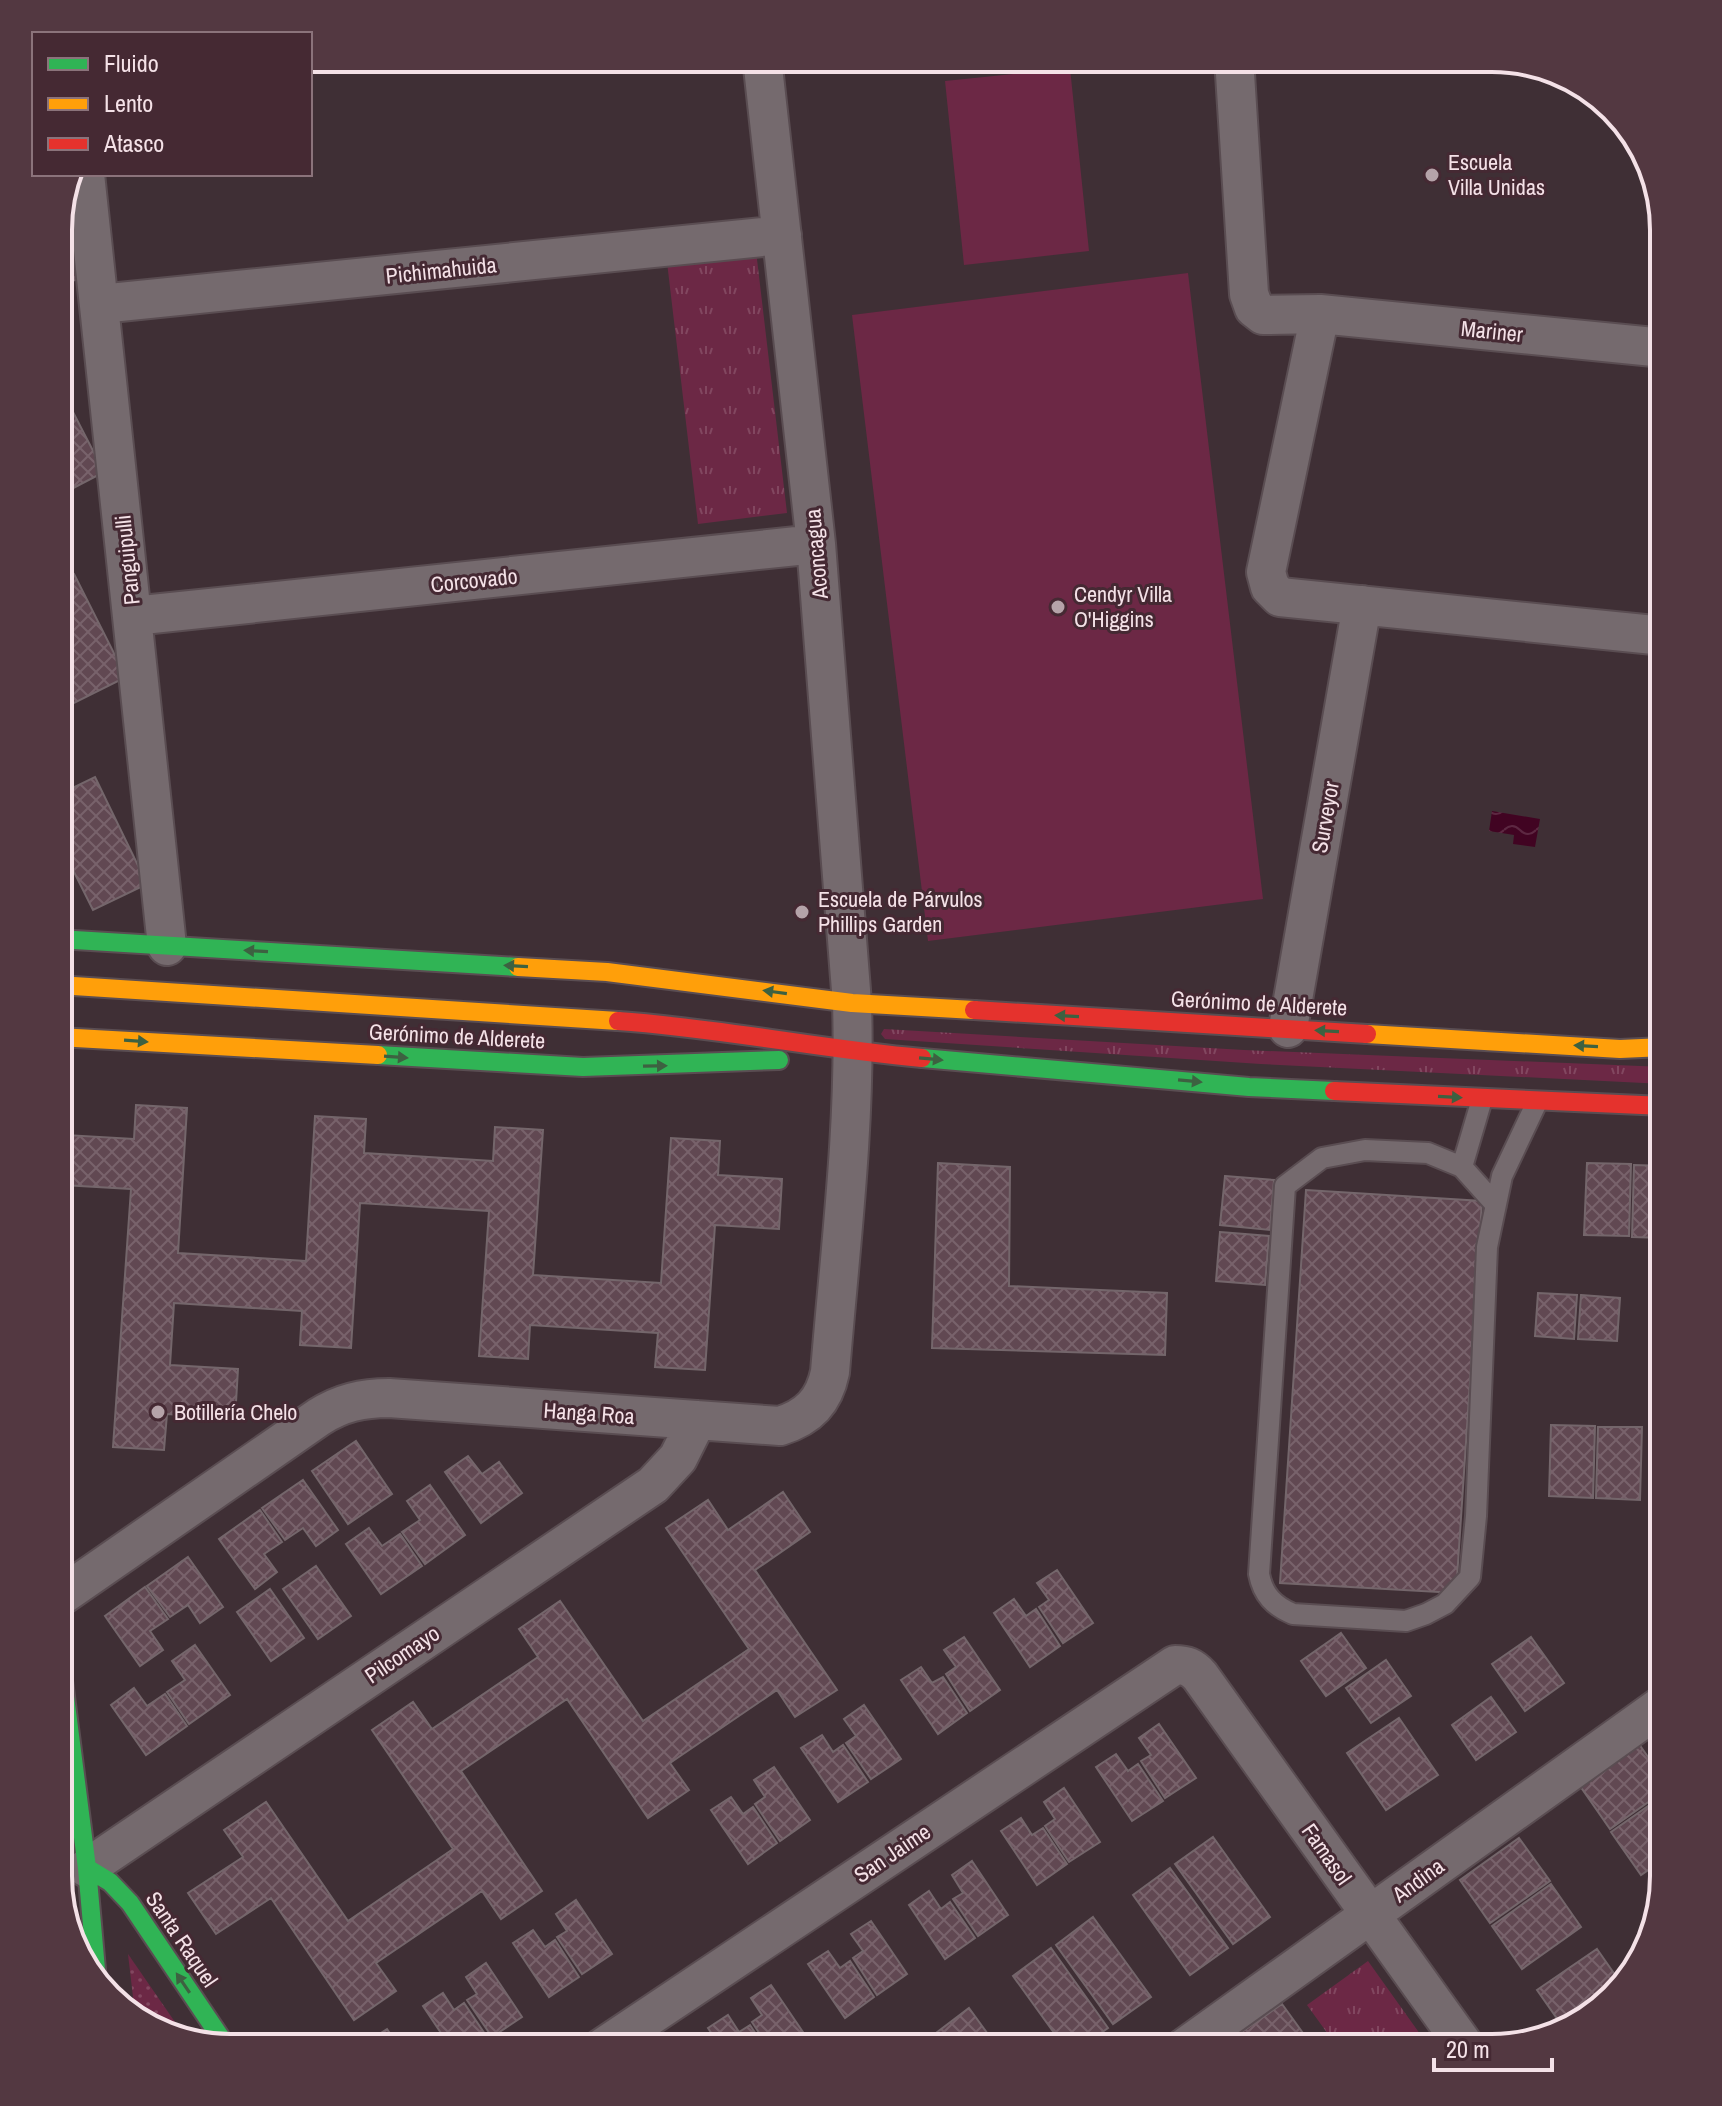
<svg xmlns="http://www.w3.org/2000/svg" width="1722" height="2106" font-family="'Archivo Narrow',sans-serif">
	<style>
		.grass { fill: url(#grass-tufts) }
		.park { fill: url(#park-dots) }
		.garden { fill: #6c2845 }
		.water { fill: url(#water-waves) }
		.building { fill: url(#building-cross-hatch); stroke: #74666b; stroke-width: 2 }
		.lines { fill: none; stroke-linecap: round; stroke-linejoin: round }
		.lane-casing { stroke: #5a4d52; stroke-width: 24 }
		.street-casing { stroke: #5a4d52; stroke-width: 42 }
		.fast-casing { stroke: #5a4d52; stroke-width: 22 }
		.slow-casing { stroke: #5a4d52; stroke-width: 22 }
		.jam-casing { stroke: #5a4d52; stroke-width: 22 }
		.lane { stroke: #756a6e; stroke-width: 20 }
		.street { stroke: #756a6e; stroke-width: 38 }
		.fast { stroke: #30b455; stroke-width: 18 }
		.slow { stroke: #ff9f0a; stroke-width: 18 }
		.jam { stroke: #e5322d; stroke-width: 18 }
		.oneway { fill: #3d6141 }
		.poi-dot { fill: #b5a3a9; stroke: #452933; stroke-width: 3 }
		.labels { text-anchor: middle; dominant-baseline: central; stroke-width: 6; stroke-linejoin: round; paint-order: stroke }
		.poi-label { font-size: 22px; fill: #f4e1e7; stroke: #452933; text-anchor: start }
		.street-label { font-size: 22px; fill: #f4e1e7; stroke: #452933 }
		.rim { fill: none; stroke: #f4e1e7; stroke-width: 4 }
	</style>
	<defs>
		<pattern id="grass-tufts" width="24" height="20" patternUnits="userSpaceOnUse" patternTransform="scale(2)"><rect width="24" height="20" fill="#6c2845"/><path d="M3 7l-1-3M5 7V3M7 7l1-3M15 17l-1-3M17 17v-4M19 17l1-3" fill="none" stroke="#824760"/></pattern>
		<pattern id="park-dots" width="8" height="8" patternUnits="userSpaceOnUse" patternTransform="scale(2)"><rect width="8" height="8" fill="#6c2845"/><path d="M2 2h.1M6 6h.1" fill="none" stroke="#824760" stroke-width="1.8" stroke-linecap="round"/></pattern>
		<pattern id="water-waves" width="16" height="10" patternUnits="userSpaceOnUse" patternTransform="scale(2)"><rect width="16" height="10" fill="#410422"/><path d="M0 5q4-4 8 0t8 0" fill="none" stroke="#5d2842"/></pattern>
		<pattern id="building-cross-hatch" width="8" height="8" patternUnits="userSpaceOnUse" patternTransform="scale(2)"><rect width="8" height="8" fill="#614852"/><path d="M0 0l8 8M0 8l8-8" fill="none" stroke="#78626b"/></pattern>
	</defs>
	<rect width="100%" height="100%" fill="#3f2f35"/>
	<path class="grass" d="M 756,251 L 787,513 L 698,524 L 667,262 Z
		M 884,1029 L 1244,1050 L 1664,1067 L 1664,1084 L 1261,1064 L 885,1039 L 881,1034 Z
		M 1368,1961 L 1430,2048 L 1338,2048 L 1307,2005 Z"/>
	<path class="park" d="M 128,1954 L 186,2038 L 153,2030 L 135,2014 Z"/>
	<path class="garden" d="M 1070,68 L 1089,251 L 964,265 L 945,81 Z
		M 1188,273 L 1263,899 L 928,941 L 852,315 Z"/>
	<path class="water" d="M 1492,811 L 1540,819 L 1535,847 L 1513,844 L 1514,835 L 1489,831 Z"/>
	<path class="building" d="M 58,235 L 79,278 L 58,288 Z
		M 58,383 L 104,472 L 58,496 Z
		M 74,574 L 126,677 L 66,707 L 58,691 L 58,582 Z
		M 95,777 L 147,884 L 93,910 L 58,840 L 58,795 Z
		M 136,1105 L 187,1108 L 178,1253 L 306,1261 L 315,1116 L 366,1119 L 364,1153 L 493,1161 L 495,1127 L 543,1130 L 533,1275 L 661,1283 L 671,1138 L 720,1141 L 718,1175 L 782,1179 L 779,1229 L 715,1225 L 705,1370 L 655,1367 L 658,1333 L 530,1325 L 528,1359 L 479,1356 L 489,1211 L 360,1203 L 351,1348 L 300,1345 L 302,1311 L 174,1303 L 170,1365 L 238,1369 L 235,1419 L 167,1414 L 164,1450 L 113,1447 L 131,1189 L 63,1185 L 66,1135 L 134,1139 Z
		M 938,1163 L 1010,1167 L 1009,1286 L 1167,1293 L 1165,1355 L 932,1348 Z
		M 1587,1163 L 1631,1164 L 1629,1236 L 1584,1235 Z
		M 1634,1165 L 1664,1166 L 1664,1238 L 1632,1237 Z
		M 1225,1176 L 1274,1180 L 1270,1230 L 1220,1225 Z
		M 1306,1190 L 1482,1201 L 1456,1593 L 1280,1583 Z
		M 1220,1232 L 1269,1236 L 1265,1285 L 1216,1281 Z
		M 1538,1293 L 1577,1295 L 1574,1339 L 1535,1336 Z
		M 1581,1295 L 1620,1298 L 1617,1341 L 1578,1339 Z
		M 1551,1425 L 1595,1426 L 1593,1498 L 1549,1496 Z
		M 1598,1427 L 1642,1427 L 1640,1500 L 1596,1498 Z
		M 356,1441 L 392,1494 L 348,1524 L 312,1471 Z
		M 468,1456 L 482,1474 L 499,1462 L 522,1493 L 481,1523 L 445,1472 Z
		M 303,1480 L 338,1530 L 316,1546 L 303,1528 L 285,1540 L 262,1508 Z
		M 430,1485 L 465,1535 L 425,1564 L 402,1532 L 420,1520 L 407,1501 Z
		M 783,1492 L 810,1532 L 755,1570 L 837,1690 L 795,1717 L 777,1690 L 670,1763 L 689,1790 L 648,1818 L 567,1699 L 461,1771 L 542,1891 L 501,1919 L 482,1891 L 376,1963 L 396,1991 L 354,2020 L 271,1898 L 216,1934 L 188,1893 L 243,1857 L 224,1830 L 266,1802 L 348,1921 L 453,1849 L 372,1730 L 413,1702 L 432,1729 L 538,1657 L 519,1629 L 560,1601 L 643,1721 L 749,1649 L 666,1528 L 708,1500 L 728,1530 Z
		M 260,1510 L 282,1542 L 264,1554 L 277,1572 L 255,1589 L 219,1539 Z
		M 369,1528 L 382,1546 L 400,1534 L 422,1566 L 381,1594 L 346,1544 Z
		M 188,1557 L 223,1607 L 200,1623 L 188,1605 L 170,1617 L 147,1586 Z
		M 316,1566 L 351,1616 L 318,1639 L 283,1589 Z
		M 1057,1570 L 1093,1623 L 1063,1643 L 1039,1607 L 1049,1600 L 1037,1583 Z
		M 145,1587 L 168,1619 L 150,1631 L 163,1650 L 140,1666 L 105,1616 Z
		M 270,1589 L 304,1638 L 271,1661 L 237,1612 Z
		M 1014,1599 L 1026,1616 L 1036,1609 L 1060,1646 L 1030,1667 L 994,1613 Z
		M 1341,1633 L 1366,1668 L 1326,1696 L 1301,1661 Z
		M 964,1637 L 1000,1690 L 970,1711 L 946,1674 L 956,1667 L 944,1650 Z
		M 1531,1637 L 1564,1683 L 1525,1711 L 1492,1664 Z
		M 195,1645 L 230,1695 L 189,1724 L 167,1692 L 185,1680 L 172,1661 Z
		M 1386,1660 L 1411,1696 L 1371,1723 L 1346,1688 Z
		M 921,1667 L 932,1683 L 943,1677 L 967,1713 L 938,1734 L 901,1680 Z
		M 134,1688 L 147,1706 L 165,1694 L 187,1726 L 146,1755 L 111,1705 Z
		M 1491,1697 L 1516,1732 L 1476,1760 L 1452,1725 Z
		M 864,1705 L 901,1759 L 871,1779 L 846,1743 L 856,1736 L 844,1719 Z
		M 1399,1718 L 1438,1775 L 1386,1810 L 1347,1753 Z
		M 1159,1724 L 1196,1778 L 1165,1798 L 1141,1761 L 1151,1755 L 1139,1738 Z
		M 822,1735 L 833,1752 L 843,1745 L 868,1782 L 838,1802 L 801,1748 Z
		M 1639,1744 L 1664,1780 L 1664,1791 L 1610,1829 L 1580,1786 Z
		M 1116,1754 L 1128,1771 L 1138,1764 L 1163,1801 L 1132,1821 L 1096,1767 Z
		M 774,1767 L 810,1820 L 780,1841 L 755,1804 L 765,1797 L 754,1780 Z
		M 1064,1788 L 1100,1842 L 1069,1862 L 1045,1826 L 1055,1819 L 1044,1802 Z
		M 1664,1795 L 1664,1859 L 1641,1875 L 1611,1832 Z
		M 731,1797 L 743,1814 L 753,1807 L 777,1843 L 748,1864 L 711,1810 Z
		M 1021,1818 L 1032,1835 L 1043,1828 L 1067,1864 L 1037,1885 L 1001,1831 Z
		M 1213,1837 L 1270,1917 L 1233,1944 L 1175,1864 Z
		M 1519,1838 L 1550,1881 L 1490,1923 L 1460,1880 Z
		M 972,1861 L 1008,1915 L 978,1936 L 953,1899 L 963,1893 L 952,1875 Z
		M 1170,1868 L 1228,1948 L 1190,1975 L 1133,1895 Z
		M 1551,1884 L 1581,1927 L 1522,1969 L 1492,1926 Z
		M 929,1891 L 941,1909 L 950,1902 L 975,1938 L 945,1959 L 909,1905 Z
		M 576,1900 L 612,1954 L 582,1974 L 557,1937 L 567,1931 L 556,1914 Z
		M 1093,1917 L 1151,1997 L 1113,2024 L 1056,1945 Z
		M 871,1921 L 907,1974 L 877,1995 L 853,1958 L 863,1951 L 851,1934 Z
		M 533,1930 L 545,1947 L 555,1940 L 579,1977 L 549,1997 L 513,1943 Z
		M 1051,1948 L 1108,2028 L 1080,2048 L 1065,2048 L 1013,1976 Z
		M 1597,1949 L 1620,1982 L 1588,2019 L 1563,2027 L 1537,1990 Z
		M 828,1951 L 840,1968 L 850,1961 L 874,1997 L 845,2018 L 808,1964 Z
		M 486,1963 L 522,2017 L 492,2037 L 467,2000 L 477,1994 L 466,1977 Z
		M 771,1985 L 807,2038 L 793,2048 L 769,2048 L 752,2022 L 762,2015 L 751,1998 Z
		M 443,1993 L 454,2010 L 464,2003 L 489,2040 L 477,2048 L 451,2048 L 423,2006 Z
		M 1282,2004 L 1313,2047 L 1225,2048 L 1223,2045 Z
		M 969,2008 L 998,2048 L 941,2048 L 932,2036 Z
		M 728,2015 L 739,2032 L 750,2025 L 765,2048 L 721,2048 L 708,2028 Z
		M 387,2029 L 400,2048 L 371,2048 L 367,2042 Z"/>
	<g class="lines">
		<g class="lane-casing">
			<path id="lane" d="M 1462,1167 L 1482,1099
				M 1496,1205 L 1462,1167 L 1428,1153 L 1365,1150 L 1322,1158 L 1285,1186 L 1259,1574 C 1263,1595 1274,1606 1293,1614 L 1406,1621 L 1426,1614 L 1445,1604 L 1470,1577 L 1476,1516 L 1487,1247 L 1502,1176 L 1537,1102"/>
		</g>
		<g class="street-casing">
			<path id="street" d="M 1234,58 L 1249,294 L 1254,308 L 1263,315 L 1320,314 L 1664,348
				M 85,174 L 167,946
				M 100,304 L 782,235
				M 1320,314 L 1266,572 L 1270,587 L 1280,597 L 1664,636
				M 133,616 L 816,544
				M 1288,1028 L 1362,605
				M 58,1598 L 319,1417 C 341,1403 362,1398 389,1398 L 780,1426 C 809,1417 824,1401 830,1372 C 840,1249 856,1125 852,1003 L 816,544 L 762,58
				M 87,1868 L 653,1485 L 678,1458 L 697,1420
				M 602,2048 L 1175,1665 C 1186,1665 1192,1667 1200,1676 L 1466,2048
				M 1184,2048 L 1664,1704"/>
		</g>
		<g class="fast-casing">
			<path id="fast" d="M 58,939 L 518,967
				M 378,1055 L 583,1067 L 779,1060
				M 922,1058 L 1249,1087 L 1334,1091
				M 58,1642 L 87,1868 L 97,1981
				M 87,1868 L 110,1882 L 130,1903 L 227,2047"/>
		</g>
		<g class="slow-casing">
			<path id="slow" d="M 518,967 L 607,972 L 852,1003 L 974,1010
				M 58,985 L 618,1021
				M 1367,1034 L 1620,1049 L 1664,1047
				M 58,1037 L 378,1055"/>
		</g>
		<g class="jam-casing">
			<path id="jam" d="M 974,1010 L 1367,1034
				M 618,1021 C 720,1028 820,1049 922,1058
				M 1334,1091 L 1664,1106"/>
		</g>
		<use href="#lane" class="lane"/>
		<use href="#street" class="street"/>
		<use href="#fast" class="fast"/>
		<use href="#slow" class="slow"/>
		<use href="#jam" class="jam"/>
	</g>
	<defs><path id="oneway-solid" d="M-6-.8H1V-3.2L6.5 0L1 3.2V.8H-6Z" transform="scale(2)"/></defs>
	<g class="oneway">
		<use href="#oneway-solid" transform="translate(256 951) rotate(-177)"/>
		<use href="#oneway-solid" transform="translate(516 966) rotate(-177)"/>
		<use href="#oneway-solid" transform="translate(775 992) rotate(-172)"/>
		<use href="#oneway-solid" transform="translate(1067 1016) rotate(-177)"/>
		<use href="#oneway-solid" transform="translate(1327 1031) rotate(-177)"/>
		<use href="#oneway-solid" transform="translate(136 1041) rotate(4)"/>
		<use href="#oneway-solid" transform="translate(1586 1046) rotate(-177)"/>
		<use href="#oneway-solid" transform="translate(396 1057) rotate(4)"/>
		<use href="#oneway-solid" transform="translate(931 1059) rotate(5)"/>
		<use href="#oneway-solid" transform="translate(655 1066) rotate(-1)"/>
		<use href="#oneway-solid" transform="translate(1190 1081) rotate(5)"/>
		<use href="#oneway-solid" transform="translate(1450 1097) rotate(3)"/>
		<use href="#oneway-solid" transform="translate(183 1983) rotate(-124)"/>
	</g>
	<g class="poi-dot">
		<circle cx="1432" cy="175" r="8"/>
		<circle cx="1058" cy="607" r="8"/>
		<circle cx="802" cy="912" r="8"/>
		<circle cx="158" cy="1412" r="8"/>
	</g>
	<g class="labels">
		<g class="poi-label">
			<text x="1448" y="162">Escuela<tspan x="1448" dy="25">Villa Unidas</tspan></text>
			<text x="1074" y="594">Cendyr Villa<tspan x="1074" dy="25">O'Higgins</tspan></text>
			<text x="818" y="899">Escuela de Párvulos<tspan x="818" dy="25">Phillips Garden</tspan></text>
			<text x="174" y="1412">Botillería Chelo</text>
		</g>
		<g class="street-label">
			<text transform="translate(441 270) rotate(-6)">Pichimahuida</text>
			<text transform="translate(1492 331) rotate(6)">Mariner</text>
			<text transform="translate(816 554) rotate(-95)">Aconcagua</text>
			<text transform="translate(127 560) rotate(-96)">Panguipulli</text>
			<text transform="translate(474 580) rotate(-6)">Corcovado</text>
			<text transform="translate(1325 817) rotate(-80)">Surveyor</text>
			<text transform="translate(1259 1003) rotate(3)">Gerónimo de Alderete</text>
			<text transform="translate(457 1036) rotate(3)">Gerónimo de Alderete</text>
			<text transform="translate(589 1413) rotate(4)">Hanga Roa</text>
			<text transform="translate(402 1654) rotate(-34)">Pilcomayo</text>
			<text transform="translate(892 1853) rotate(-34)">San Jaime</text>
			<text transform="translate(1327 1854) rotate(55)">Famasol</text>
			<text transform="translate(1418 1880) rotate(-36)">Andina</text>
			<text transform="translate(182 1939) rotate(56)">Santa Raquel</text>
		</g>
	</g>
	<path d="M0 0H1722V2106H0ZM230 72H1492A158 158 0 0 1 1650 230V1876A158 158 0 0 1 1492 2034H230A158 158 0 0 1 72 1876V230A158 158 0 0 1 230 72Z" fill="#533841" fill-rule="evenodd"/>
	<path class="rim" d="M230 72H1492A158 158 0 0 1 1650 230V1876A158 158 0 0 1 1492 2034H230A158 158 0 0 1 72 1876V230A158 158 0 0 1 230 72Z"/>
	<rect x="32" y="32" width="280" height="144" fill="#452933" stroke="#8b737b" stroke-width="2"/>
	<rect x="48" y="58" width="40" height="12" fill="#30b455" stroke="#8b737b" stroke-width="2"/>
	<text x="104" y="72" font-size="24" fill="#f4e1e7">Fluido</text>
	<rect x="48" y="98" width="40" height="12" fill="#ff9f0a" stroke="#8b737b" stroke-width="2"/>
	<text x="104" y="112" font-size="24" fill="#f4e1e7">Lento</text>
	<rect x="48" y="138" width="40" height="12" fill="#e5322d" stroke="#8b737b" stroke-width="2"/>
	<text x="104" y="152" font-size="24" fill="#f4e1e7">Atasco</text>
	<path d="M1434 2058v12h118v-12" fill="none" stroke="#f4e1e7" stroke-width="4"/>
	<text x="1446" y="2058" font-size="24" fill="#f4e1e7" stroke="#452933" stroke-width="6" paint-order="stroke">20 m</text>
</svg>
